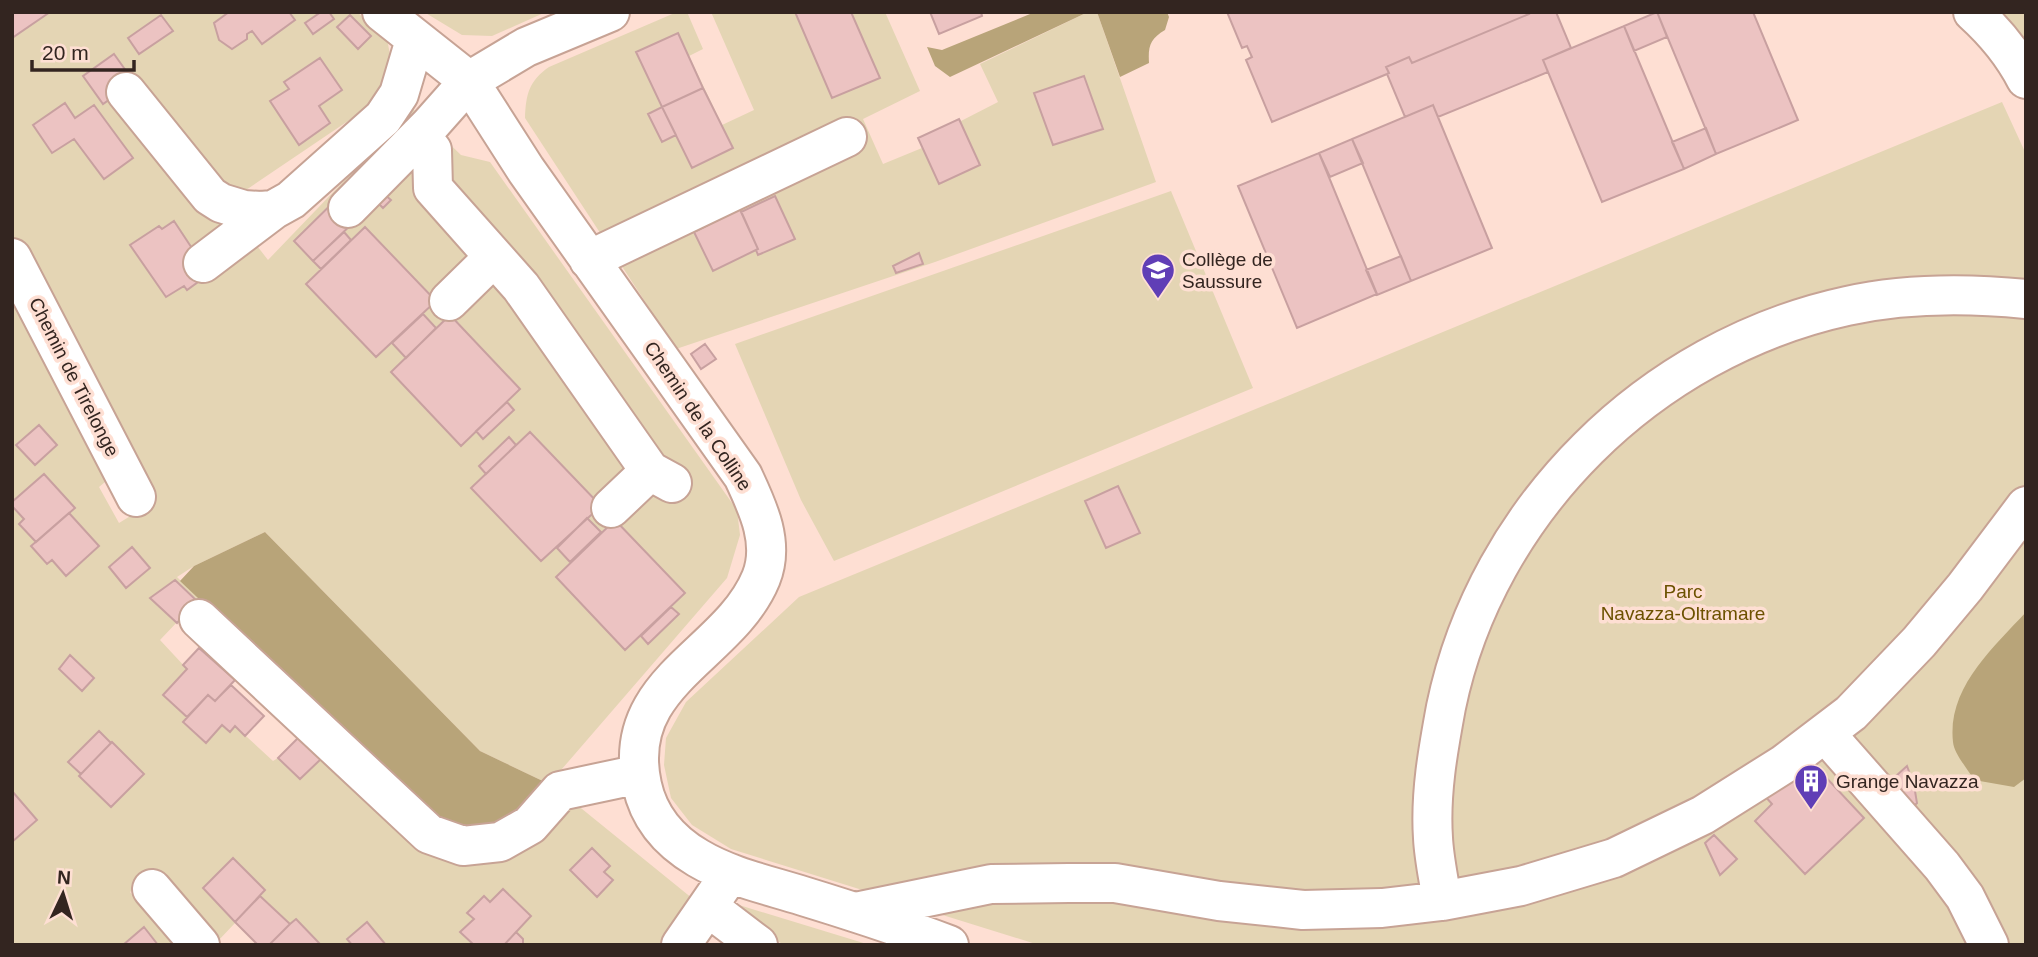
<svg xmlns="http://www.w3.org/2000/svg" width="2038" height="957" font-family="Arial,sans-serif">
	<style>
		.green { fill: #e4d5b4 }
		.forest { fill: #b8a479 }
		.building { fill: #ecc3c2; stroke: #c8a0a0; stroke-width: 2 }
		.lines { fill: none; stroke-linecap: round; stroke-linejoin: round }
		.minor-casing { stroke: #c7a395; stroke-width: 42 }
		.minor { stroke: #fff; stroke-width: 38 }
		.labels { text-anchor: middle; dominant-baseline: central; stroke-width: 7; stroke-linejoin: round; paint-order: stroke }
		.poi-label { font-size: 19px; fill: #332520; stroke: #fedfd3; text-anchor: start }
		.street-label { font-size: 19px; fill: #332520; stroke: #fedfd3 }
		.park-label { font-size: 19px; fill: #6c5100; stroke: #fedfd3 }
	</style>
	<rect width="100%" height="100%" fill="#fedfd3"/>
	<path class="green" d="M 12,12 L 357,12 L 387,39 L 394,75 L 385,96 L 246,190 L 218,189 L 234,216 L 268,260 L 413,109 L 461,155 L 490,162 L 737,510 L 740,535 L 727,578 L 549,784 L 480,751 L 265,532 L 194,566 L 177,577 L 199,599 L 160,640 L 187,669 L 163,695 L 187,717 L 183,723 L 205,743 L 222,725 L 230,732 L 235,726 L 273,761 L 278,758 L 300,779 L 324,755 L 571,800 L 698,903 L 667,945 L 258,945 L 235,923 L 217,942 L 158,869 L 130,892 L 174,945 L 12,945 L 12,280 L 65,388 L 65,405 L 77,427 L 84,423 L 110,470 L 105,482 L 99,487 L 119,523 L 155,501 L 110,425 L 12,238 Z
		M 424,12 L 546,12 L 492,36 L 462,35 Z
		M 677,12 L 687,12 L 703,49 L 689,56 L 722,125 L 754,110 L 711,12 L 885,12 L 920,91 L 863,119 L 883,164 L 922,148 L 918,138 L 959,119 L 961,121 L 998,102 L 980,64 L 1088,12 L 1097,12 L 1156,182 L 935,262 L 676,349 L 525,118 C 526,94 529,81 549,67 Z
		M 1997,12 L 2026,12 L 2026,46 Z
		M 2002,102 L 2026,154 L 2026,945 L 1039,945 L 731,849 L 692,825 L 671,798 L 664,765 L 666,738 L 686,702 L 799,597 Z
		M 1171,191 L 1253,388 L 834,561 L 801,500 L 735,344 Z
		M 739,905 L 870,945 L 784,945 L 731,912 Z"/>
	<path class="forest" d="M 1035,12 L 1088,12 L 950,77 L 935,66 L 927,47 L 942,50 Z
		M 1097,12 L 1167,12 L 1169,17 L 1165,30 C 1150,39 1148,46 1149,63 L 1120,77 Z
		M 265,532 L 480,751 L 549,784 L 523,813 L 484,829 L 442,826 L 377,768 L 180,581 L 194,566 Z
		M 2026,612 L 2026,778 L 2014,787 L 1974,780 C 1968,769 1954,754 1953,742 C 1947,688 1993,648 2026,612 Z"/>
	<path class="building" d="M 12,12 L 50,12 L 12,38 Z
		M 229,12 L 289,12 L 295,20 L 262,44 L 252,31 L 247,34 L 247,39 L 232,49 L 219,40 L 214,23 Z
		M 321,12 L 329,12 L 334,19 L 313,34 L 305,23 Z
		M 795,12 L 851,12 L 880,78 L 832,98 Z
		M 930,12 L 981,12 L 982,16 L 939,34 Z
		M 1227,12 L 1528,12 L 1529,14 L 1412,63 L 1409,57 L 1386,67 L 1389,73 L 1387,74 L 1272,122 L 1246,60 L 1252,57 L 1247,46 L 1242,48 Z
		M 1528,12 L 1556,12 L 1571,48 L 1543,60 L 1548,72 L 1438,117 L 1433,105 L 1405,117 L 1387,74 L 1389,73 L 1386,67 L 1409,57 L 1412,63 L 1529,14 Z
		M 1657,12 L 1667,37 L 1634,51 L 1624,26 Z
		M 1657,12 L 1753,12 L 1798,120 L 1716,154 Z
		M 161,15 L 173,31 L 139,54 L 128,38 Z
		M 350,15 L 371,36 L 358,49 L 337,27 Z
		M 1624,26 L 1684,169 L 1602,202 L 1543,60 Z
		M 678,33 L 703,88 L 662,107 L 636,52 Z
		M 114,54 L 134,82 L 103,104 L 83,76 Z
		M 320,58 L 342,90 L 319,106 L 330,123 L 299,145 L 270,101 L 289,89 L 284,82 Z
		M 1084,76 L 1103,129 L 1053,145 L 1034,93 Z
		M 703,88 L 733,148 L 692,168 L 662,107 Z
		M 65,103 L 75,118 L 94,105 L 133,158 L 104,179 L 74,139 L 52,153 L 33,125 Z
		M 1433,105 L 1492,248 L 1411,281 L 1352,139 Z
		M 662,107 L 676,135 L 662,142 L 648,114 Z
		M 959,119 L 980,165 L 939,184 L 918,138 Z
		M 1706,128 L 1716,154 L 1684,169 L 1672,142 Z
		M 1352,139 L 1363,163 L 1330,177 L 1319,153 Z
		M 1319,153 L 1377,294 L 1297,328 L 1238,186 Z
		M 355,181 L 376,201 L 313,261 L 294,241 Z
		M 384,194 L 391,200 L 383,208 L 376,201 Z
		M 775,196 L 795,239 L 758,255 L 756,250 L 758,249 L 741,212 Z
		M 740,209 L 758,249 L 713,271 L 694,232 Z
		M 174,221 L 209,274 L 187,290 L 184,286 L 166,297 L 130,245 L 159,226 L 162,229 Z
		M 365,227 L 436,301 L 376,357 L 306,284 Z
		M 344,232 L 351,240 L 321,269 L 313,261 Z
		M 919,253 L 923,264 L 896,273 L 893,266 Z
		M 1401,256 L 1411,281 L 1377,295 L 1366,270 Z
		M 423,314 L 436,328 L 406,358 L 392,343 Z
		M 450,315 L 520,389 L 461,446 L 391,372 Z
		M 705,344 L 716,359 L 701,369 L 691,354 Z
		M 507,402 L 514,410 L 483,439 L 476,431 Z
		M 39,425 L 57,445 L 35,465 L 16,445 Z
		M 530,432 L 601,506 L 541,561 L 471,488 Z
		M 509,437 L 516,445 L 486,474 L 479,466 Z
		M 44,474 L 75,508 L 36,542 L 19,524 L 24,519 L 12,506 L 12,502 Z
		M 1118,486 L 1140,533 L 1106,548 L 1085,501 Z
		M 69,513 L 99,546 L 66,576 L 52,560 L 47,564 L 31,546 Z
		M 587,518 L 601,532 L 570,562 L 557,548 Z
		M 615,520 L 685,593 L 625,650 L 556,577 Z
		M 132,547 L 150,568 L 126,588 L 109,567 Z
		M 175,580 L 197,601 L 177,623 L 150,598 Z
		M 671,607 L 679,614 L 648,644 L 641,636 Z
		M 199,648 L 235,680 L 215,701 L 208,695 L 187,717 L 163,695 L 187,669 L 183,665 Z
		M 70,655 L 94,678 L 82,691 L 59,669 Z
		M 231,685 L 264,716 L 245,736 L 235,726 L 230,732 L 222,725 L 206,743 L 183,722 L 208,695 L 215,701 Z
		M 99,731 L 111,743 L 81,774 L 68,762 Z
		M 300,736 L 322,758 L 300,779 L 278,758 Z
		M 112,742 L 144,774 L 111,807 L 79,776 Z
		M 1806,756 L 1864,818 L 1805,874 L 1755,821 L 1772,804 L 1764,795 Z
		M 1907,766 L 1914,785 L 1917,803 L 1909,810 L 1886,785 Z
		M 12,791 L 37,820 L 12,842 Z
		M 1714,835 L 1737,859 L 1720,875 L 1705,843 Z
		M 592,848 L 610,866 L 604,872 L 613,880 L 597,897 L 570,870 Z
		M 233,858 L 265,890 L 235,922 L 203,888 Z
		M 503,889 L 531,916 L 504,945 L 474,945 L 460,932 L 474,919 L 467,913 L 484,896 L 490,902 Z
		M 260,896 L 290,924 L 269,945 L 258,945 L 235,922 Z
		M 296,919 L 321,945 L 269,945 L 290,924 Z
		M 367,922 L 386,945 L 352,945 L 347,939 Z
		M 144,927 L 158,945 L 123,945 Z
		M 516,932 L 523,939 L 523,945 L 504,945 Z"/>
	<g class="lines">
		<g class="minor-casing">
			<path id="minor" d="M 382,12 L 469,81 L 526,170 L 743,476 C 758,508 775,543 761,578 C 729,656 619,681 642,785 C 649,818 669,841 698,858 C 730,877 768,885 803,896 C 852,911 901,927 949,945
				M 1973,12 C 1994,31 2013,54 2026,79
				M 126,92 L 210,196 L 221,203 L 244,210 L 261,211 L 273,210 L 291,200 L 383,118 L 399,94 L 415,40
				M 420,135 L 432,150 L 433,188 L 521,287 L 650,471 L 672,483
				M 348,208 L 430,125 L 469,81 L 526,47 L 610,12
				M 12,258 L 136,497
				M 589,260 L 847,137
				M 203,263 L 273,210
				M 449,301 L 494,257
				M 611,508 L 650,471
				M 199,619 L 429,834 L 463,846 L 500,842 L 530,825 L 560,791 L 640,774
				M 1825,733 L 1942,866 L 1965,897 L 1989,945
				M 152,889 L 200,945
				M 1442,901 C 1439,880 1434,859 1433,838 C 1430,794 1438,750 1446,707 C 1487,509 1650,349 1847,306 C 1906,293 1965,293 2026,299
				M 708,907 L 758,945
				M 855,912 L 991,884 L 1069,883 L 1115,883 L 1219,901 L 1303,910 L 1382,908 L 1442,901 L 1521,886 L 1614,858 L 1703,815 L 1784,764 L 1851,713 L 1919,642 L 1965,587 L 2026,506
				M 681,945 L 730,874"/>
		</g>
		<use href="#minor" class="minor"/>
	</g>
	<defs>
		<g id="school-pin" transform="scale(1.75)"><path d="M0 17L-7.5 6A9.5 9.5 0 1 1 7.5 6Z" fill="#603eb6" stroke="#fedfd3"/><path d="M0-5L7-2L0 1L-7-2ZM-4 1L0 2.5L4 1V4Q0 6-4 4Z" fill="#fff"/></g>
		<g id="building-pin" transform="scale(1.75)"><path d="M0 17L-7.5 6A9.5 9.5 0 1 1 7.5 6Z" fill="#603eb6" stroke="#fedfd3"/><path d="M-4-6H4V6H1V3H-1V6H-4ZM-2.5-4.3h1.7v1.8h-1.7ZM.8-4.3h1.7v1.8H.8ZM-2.5-1h1.7V.8h-1.7ZM.8-1h1.7V.8H.8Z" fill="#fff"/></g>
	</defs>
	<g fill-rule="evenodd">
		<use href="#school-pin" x="1158" y="270"/>
		<use href="#building-pin" x="1811" y="781"/>
	</g>
	<g class="labels">
		<g class="poi-label">
			<text x="1182" y="259">Collège de<tspan x="1182" dy="22">Saussure</tspan></text>
			<text x="1836" y="781">Grange Navazza</text>
		</g>
		<g class="street-label">
			<text transform="translate(74 377) rotate(63)">Chemin de Tirelonge</text>
			<text transform="translate(698 416) rotate(56)">Chemin de la Colline</text>
		</g>
		<g class="park-label">
			<text x="1683" y="591">Parc<tspan x="1683" dy="22">Navazza-Oltramare</tspan></text>
		</g>
	</g>
	<rect width="2038" height="957" fill="none" stroke="#332520" stroke-width="28"/>
	<g transform="translate(63 894) rotate(4)" stroke="#fedfd3" stroke-width="5" paint-order="stroke">
	<path d="M0-5L12 26L0 18L-12 26Z" fill="#332520"/>
	<text y="-10" font-size="19" font-weight="bold" text-anchor="middle" fill="#332520">N</text>
	</g>
	<path d="M32 60v10h102v-10" fill="none" stroke="#332520" stroke-width="3.5"/>
	<text x="42" y="60" font-size="21" fill="#332520" stroke="#fedfd3" stroke-width="5" paint-order="stroke">20 m</text>
</svg>
